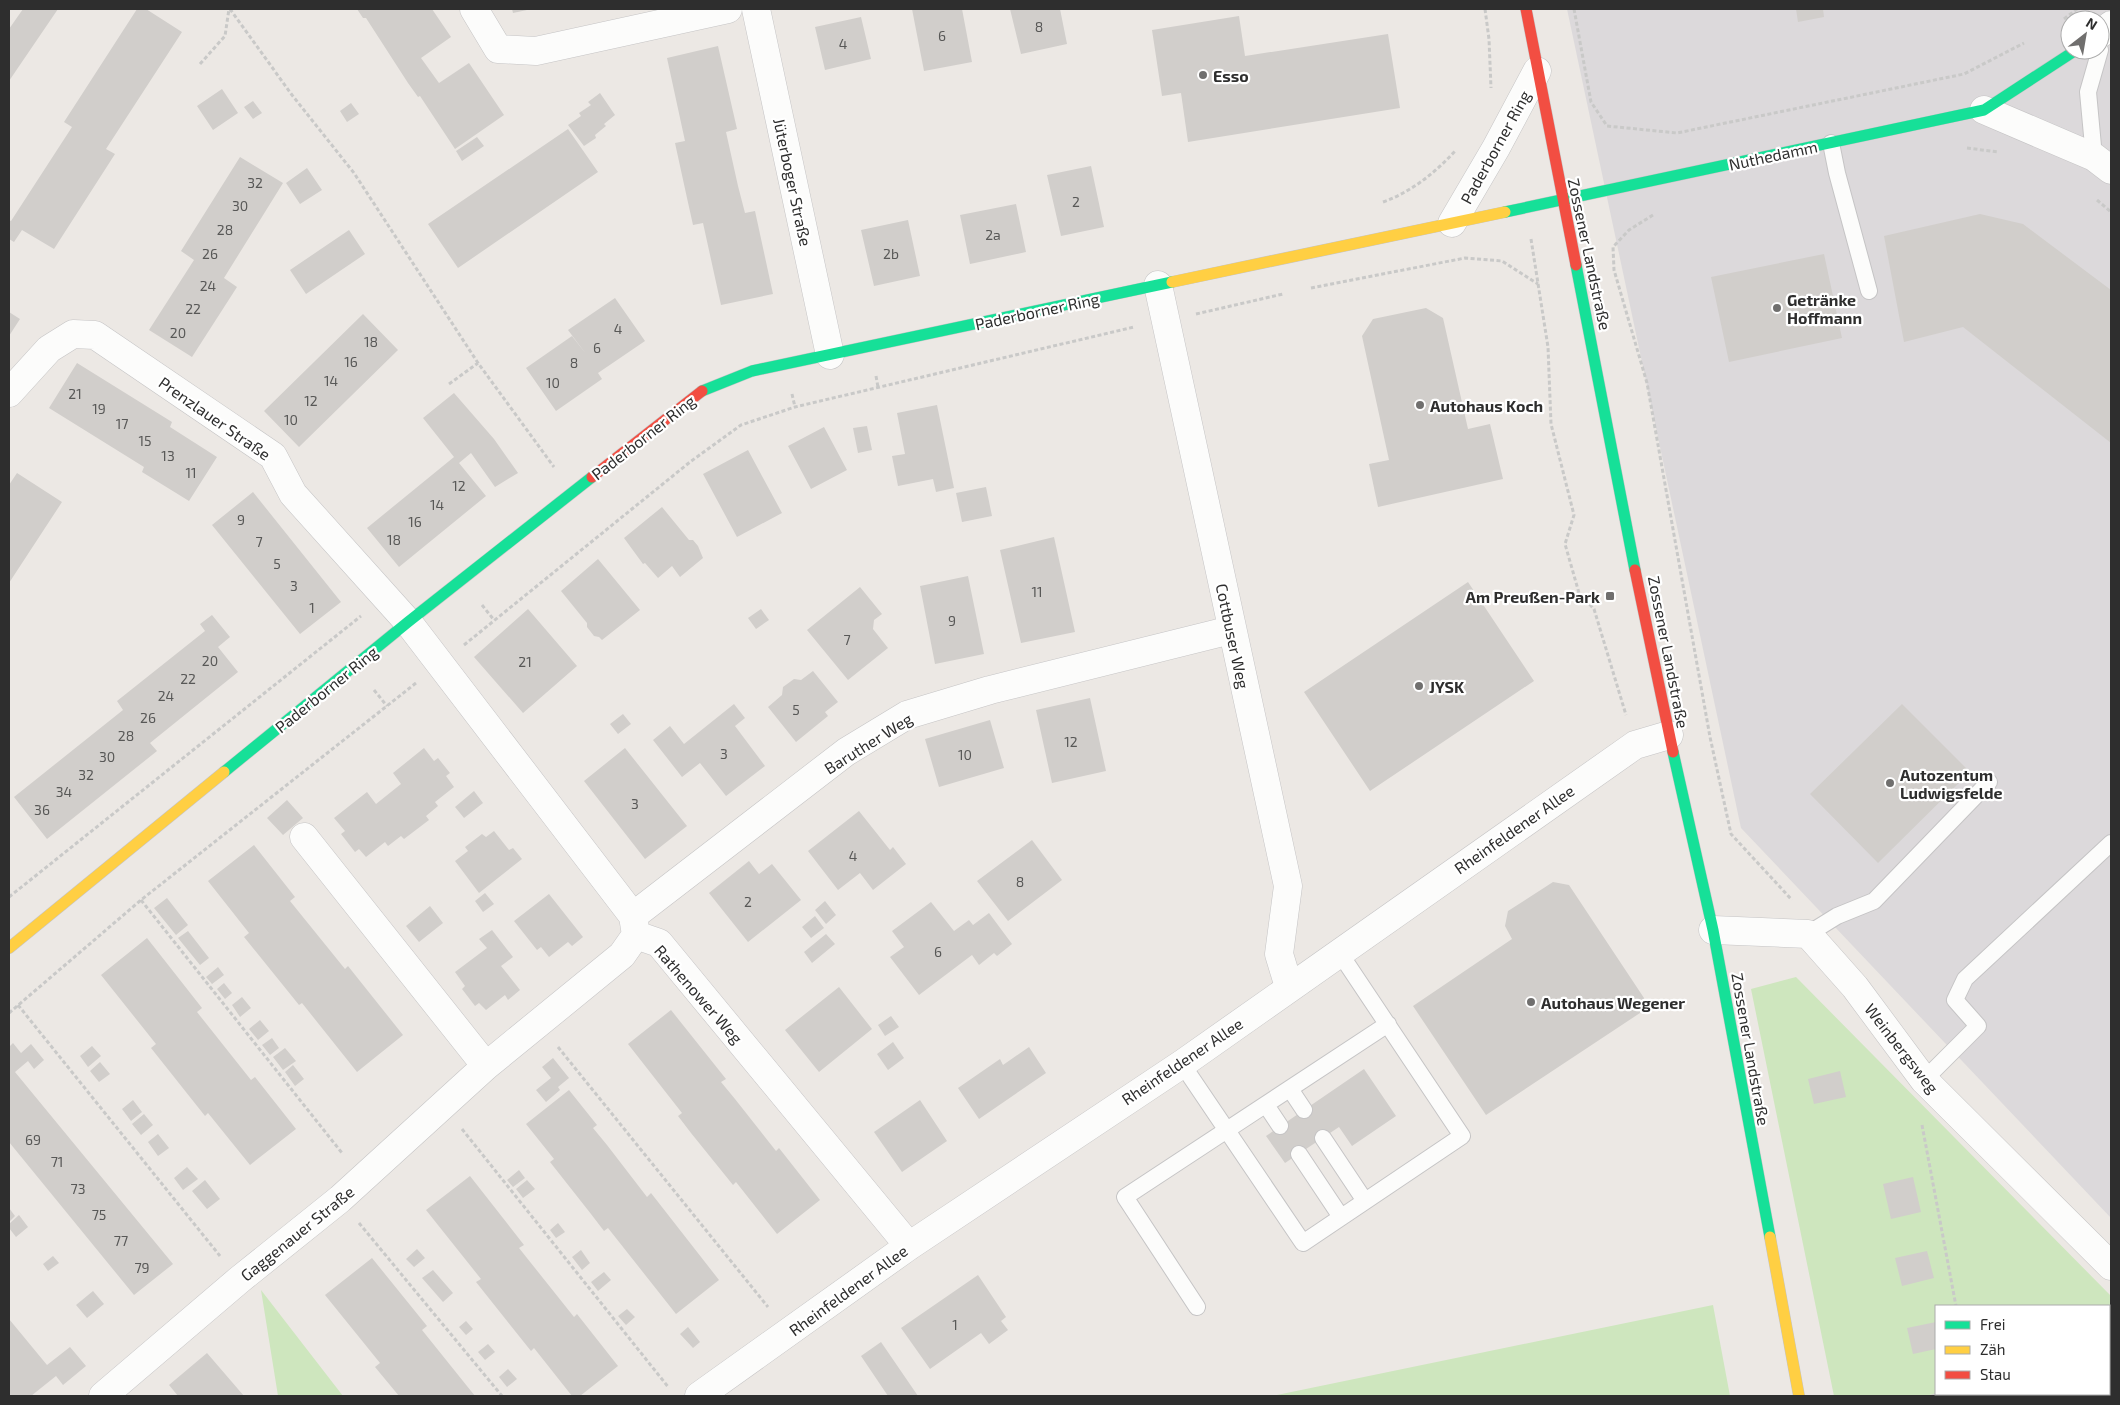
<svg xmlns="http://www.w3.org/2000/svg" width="2120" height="1405" font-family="'Exo 2',sans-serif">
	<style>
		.industrial { fill: #dcd9db; fill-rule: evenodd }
		.green { fill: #cee6be; fill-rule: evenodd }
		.building { fill: #d1cecb }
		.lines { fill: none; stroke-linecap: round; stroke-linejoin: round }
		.lane-casing { stroke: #c5c4c5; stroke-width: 18 }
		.street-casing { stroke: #c5c4c5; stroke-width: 29 }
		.fast-casing { stroke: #c5c4c5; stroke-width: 12 }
		.slow-casing { stroke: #c5c4c5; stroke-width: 12 }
		.jam-casing { stroke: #c5c4c5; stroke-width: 12 }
		.path { stroke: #c9c9c8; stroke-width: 3; stroke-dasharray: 4 2.5; stroke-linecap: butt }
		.lane { stroke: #fcfcfb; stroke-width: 16 }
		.street { stroke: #fcfcfb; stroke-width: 28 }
		.fast { stroke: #16e098; stroke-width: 11 }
		.slow { stroke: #ffcf43; stroke-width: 11 }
		.jam { stroke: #f24e42; stroke-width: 11 }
		.poi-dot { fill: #706f6e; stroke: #fff; stroke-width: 2 }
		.labels { text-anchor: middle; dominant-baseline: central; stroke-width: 4.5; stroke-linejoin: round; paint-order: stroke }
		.number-label { font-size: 14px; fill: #585857 }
		.poi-label { font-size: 16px; font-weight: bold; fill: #2e2e2e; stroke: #fff; text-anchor: start }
		.street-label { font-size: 16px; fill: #2e2e2e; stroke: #fff }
	</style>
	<rect width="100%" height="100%" fill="#ece8e4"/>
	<path class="industrial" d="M 1567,9 L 2111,9 L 2111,1218 L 1741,828 ZM 2070,20 L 2100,20 L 2100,50 L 2070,50 Z"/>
	<path class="green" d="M 1796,977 L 2111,1296 L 2111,1396 L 1834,1396 L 1751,989 ZM 1936,1306 L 2109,1306 L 2109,1394 L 1936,1394 Z
		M 261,1290 L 343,1396 L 278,1396 Z
		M 1713,1305 L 1730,1396 L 1272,1396 Z"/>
	<path class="building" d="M 23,9 L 58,9 L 9,81 L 9,29 Z
		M 137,9 L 146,9 L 182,32 L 106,149 L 115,154 L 54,249 L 22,230 L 14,242 L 9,239 L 9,220 L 11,221 L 72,127 L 64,122 Z
		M 357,9 L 432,9 L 451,37 L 421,58 L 439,83 L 469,63 L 504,115 L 455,149 L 420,96 L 418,97 L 408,83 L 366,18 L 363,18 Z
		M 512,9 L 527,9 L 527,10 L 513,13 Z
		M 912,9 L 962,9 L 972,62 L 924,71 Z
		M 1010,9 L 1060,9 L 1067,44 L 1021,54 Z
		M 1796,9 L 1823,9 L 1824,17 L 1798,22 Z
		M 1239,16 L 1245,56 L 1388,34 L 1400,108 L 1188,142 L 1181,93 L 1162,96 L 1152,30 Z
		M 861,17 L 871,59 L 825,70 L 815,27 Z
		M 718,46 L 737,129 L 726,132 L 738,186 L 745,213 L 755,211 L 773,294 L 721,305 L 703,223 L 693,225 L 687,198 L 675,143 L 685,141 L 667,58 Z
		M 222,89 L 238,113 L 213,130 L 197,106 Z
		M 600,93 L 615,115 L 604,124 L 606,126 L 595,135 L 596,138 L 584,146 L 568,125 L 581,116 L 579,113 L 591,105 L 588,102 Z
		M 253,101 L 262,113 L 253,119 L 244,107 Z
		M 351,103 L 359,114 L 347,122 L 340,111 Z
		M 568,129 L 598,172 L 458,268 L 428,224 Z
		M 477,137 L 484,146 L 462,161 L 456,151 Z
		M 240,157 L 283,183 L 224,278 L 237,287 L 192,357 L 149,330 L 194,260 L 181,251 Z
		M 1091,166 L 1104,227 L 1061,236 L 1047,175 Z
		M 307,168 L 322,190 L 300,204 L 286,183 Z
		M 1016,204 L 1026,252 L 970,264 L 960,215 Z
		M 1980,214 L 2023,224 L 2111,290 L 2111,443 L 1963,327 L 1904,342 L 1884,236 Z
		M 908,220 L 920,276 L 874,286 L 861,230 Z
		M 349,230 L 365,254 L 306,294 L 290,270 Z
		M 1824,254 L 1842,338 L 1729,362 L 1711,277 Z
		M 615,298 L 645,341 L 598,373 L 602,379 L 556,411 L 526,368 L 572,336 L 586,354 L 568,330 Z
		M 1426,308 L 1443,318 L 1468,429 L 1490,424 L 1503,479 L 1378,507 L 1369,464 L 1389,460 L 1362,336 L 1373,319 Z
		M 9,312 L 20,319 L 9,336 Z
		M 363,314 L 398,350 L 299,447 L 264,411 Z
		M 77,363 L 172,422 L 170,427 L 217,457 L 189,501 L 142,472 L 144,467 L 49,408 Z
		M 454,393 L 494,439 L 518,473 L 495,487 L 471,453 L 459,463 L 486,496 L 399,567 L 367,528 L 454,457 L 423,418 Z
		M 937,405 L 954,488 L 936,492 L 933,479 L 898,486 L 892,456 L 905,454 L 897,413 Z
		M 867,426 L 872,450 L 858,453 L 853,428 Z
		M 824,427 L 847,470 L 811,489 L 788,446 Z
		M 748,450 L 782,513 L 737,537 L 703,474 Z
		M 17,473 L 62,502 L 9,583 L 9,485 Z
		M 986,487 L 992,516 L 962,522 L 956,493 Z
		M 253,492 L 341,602 L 300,634 L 212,525 Z
		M 662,507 L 689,540 L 693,540 L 698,546 L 703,558 L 680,577 L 672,566 L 658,578 L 645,563 L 643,564 L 624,538 Z
		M 1054,537 L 1075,632 L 1021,643 L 1000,550 Z
		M 598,559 L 640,610 L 602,640 L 599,637 L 594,636 L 587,627 L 587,623 L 561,591 Z
		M 968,576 L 984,654 L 935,664 L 920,586 Z
		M 1468,582 L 1534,681 L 1370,791 L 1304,692 Z
		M 860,587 L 882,614 L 874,620 L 873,629 L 888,648 L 848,680 L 807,630 Z
		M 528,609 L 577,666 L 523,713 L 474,657 Z
		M 761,609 L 769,620 L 756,629 L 748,618 Z
		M 212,615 L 230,637 L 218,647 L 238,672 L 150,743 L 157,751 L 47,839 L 14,797 L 123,710 L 117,701 L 205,631 L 200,624 Z
		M 813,671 L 838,702 L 825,712 L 828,716 L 796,742 L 768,707 L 782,695 L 783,687 L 794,679 L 801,680 Z
		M 1090,698 L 1106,771 L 1052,783 L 1036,710 Z
		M 734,704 L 745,718 L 735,726 L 765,766 L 726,796 L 700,763 L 682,777 L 653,740 L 670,726 L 684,744 Z
		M 1902,704 L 1970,772 L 1878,863 L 1810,794 Z
		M 623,714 L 631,724 L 618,734 L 610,724 Z
		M 990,720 L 1004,768 L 939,787 L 925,739 Z
		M 424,748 L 434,761 L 438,758 L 450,773 L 446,776 L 454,787 L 435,802 L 438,806 L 426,816 L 429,820 L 404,839 L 401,836 L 388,846 L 385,842 L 366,857 L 359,849 L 355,852 L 341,834 L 345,831 L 334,818 L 367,792 L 376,804 L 401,784 L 393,773 Z
		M 625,748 L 687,826 L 645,859 L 584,781 Z
		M 474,791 L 483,803 L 464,818 L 455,807 Z
		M 287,800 L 303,818 L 283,835 L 267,818 Z
		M 859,811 L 890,850 L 893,847 L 906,864 L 873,890 L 860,873 L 838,890 L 808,851 Z
		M 494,831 L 509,850 L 513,848 L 522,859 L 479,893 L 455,861 L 468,851 L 465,847 L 482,834 L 486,837 Z
		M 1032,840 L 1062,880 L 1008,921 L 977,881 Z
		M 254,845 L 295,897 L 290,901 L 345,969 L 348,966 L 403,1035 L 357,1072 L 302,1003 L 299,1005 L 244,937 L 249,933 L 208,881 Z
		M 749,861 L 759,874 L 772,864 L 801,900 L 748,942 L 709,893 Z
		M 1553,882 L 1569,885 L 1644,998 L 1640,1013 L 1486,1115 L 1413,1006 L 1512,939 L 1505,926 L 1508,911 Z
		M 485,893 L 494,904 L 483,912 L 475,901 Z
		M 549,894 L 583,937 L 572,946 L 568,942 L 549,957 L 541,947 L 537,950 L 514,921 Z
		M 167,898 L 188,925 L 176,935 L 154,908 Z
		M 825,901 L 836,915 L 826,924 L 815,910 Z
		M 931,902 L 954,931 L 969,920 L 973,925 L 989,913 L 1012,944 L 997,956 L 994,953 L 979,965 L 972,955 L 919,995 L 890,957 L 904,947 L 892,931 Z
		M 430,906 L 443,923 L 419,942 L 406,926 Z
		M 815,916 L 824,928 L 811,938 L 802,927 Z
		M 492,930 L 513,957 L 501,966 L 520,990 L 508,1000 L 505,995 L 486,1010 L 479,1003 L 475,1006 L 462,989 L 465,986 L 455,972 L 487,948 L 479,939 Z
		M 188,931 L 209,958 L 200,965 L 178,938 Z
		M 826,934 L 835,944 L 812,963 L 804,952 Z
		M 147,938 L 202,1008 L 197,1012 L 251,1080 L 255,1077 L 296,1129 L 250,1165 L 208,1113 L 205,1116 L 151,1048 L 156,1044 L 101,975 Z
		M 218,967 L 224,975 L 212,984 L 206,977 Z
		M 224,983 L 232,993 L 225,999 L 217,989 Z
		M 839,987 L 872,1029 L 819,1072 L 785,1030 Z
		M 242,997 L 251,1008 L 240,1017 L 232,1005 Z
		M 671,1010 L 726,1079 L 721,1082 L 735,1099 L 776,1151 L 779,1148 L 820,1200 L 777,1234 L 736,1182 L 733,1185 L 691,1133 L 678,1116 L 682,1113 L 628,1044 Z
		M 891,1016 L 899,1027 L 885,1036 L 878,1025 Z
		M 260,1020 L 269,1031 L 258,1040 L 249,1029 Z
		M 272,1038 L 279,1048 L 270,1055 L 262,1045 Z
		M 893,1042 L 904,1058 L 888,1070 L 877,1054 Z
		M 13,1043 L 21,1053 L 31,1044 L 44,1060 L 34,1069 L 28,1061 L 15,1072 L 173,1264 L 134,1295 L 9,1142 L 9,1047 Z
		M 92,1046 L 101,1056 L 88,1067 L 80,1056 Z
		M 1029,1047 L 1046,1073 L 979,1119 L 958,1088 L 1000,1059 L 1003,1065 Z
		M 285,1048 L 296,1061 L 283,1070 L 273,1057 Z
		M 553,1058 L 569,1078 L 558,1087 L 560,1090 L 546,1102 L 536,1090 L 551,1078 L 542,1067 Z
		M 100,1062 L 110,1074 L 99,1082 L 90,1071 Z
		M 293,1065 L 304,1079 L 295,1086 L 285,1072 Z
		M 1364,1069 L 1396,1116 L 1352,1146 L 1339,1127 L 1285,1163 L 1266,1136 Z
		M 1840,1071 L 1846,1097 L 1814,1104 L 1808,1079 Z
		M 569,1090 L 597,1125 L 593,1128 L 607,1145 L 647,1197 L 651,1193 L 719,1280 L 676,1314 L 608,1228 L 604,1231 L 591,1214 L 550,1162 L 554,1159 L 526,1124 Z
		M 133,1100 L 142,1112 L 131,1121 L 122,1109 Z
		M 920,1100 L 947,1141 L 902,1172 L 874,1132 Z
		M 144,1114 L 153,1125 L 141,1135 L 132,1124 Z
		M 158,1134 L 169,1148 L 158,1156 L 148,1142 Z
		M 187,1167 L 198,1179 L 183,1190 L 174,1178 Z
		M 519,1170 L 525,1178 L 513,1187 L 507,1180 Z
		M 470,1176 L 524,1245 L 519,1248 L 574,1317 L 577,1314 L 618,1366 L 580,1396 L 572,1396 L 534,1348 L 531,1351 L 476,1282 L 481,1279 L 426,1210 Z
		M 1913,1177 L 1921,1212 L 1891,1219 L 1883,1184 Z
		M 205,1180 L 220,1199 L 207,1209 L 192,1191 Z
		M 527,1180 L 535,1189 L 523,1198 L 516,1189 Z
		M 9,1208 L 15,1216 L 9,1222 Z
		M 19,1215 L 28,1227 L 16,1237 L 9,1228 L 9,1224 Z
		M 558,1223 L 565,1232 L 556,1238 L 550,1230 Z
		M 417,1249 L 425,1258 L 414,1267 L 406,1259 Z
		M 581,1250 L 590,1263 L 582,1270 L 572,1257 Z
		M 1927,1251 L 1934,1278 L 1902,1286 L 1895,1258 Z
		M 53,1256 L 59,1263 L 48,1271 L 43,1264 Z
		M 372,1258 L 427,1326 L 422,1330 L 475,1396 L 399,1396 L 375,1367 L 380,1363 L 325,1295 Z
		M 433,1270 L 453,1293 L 443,1302 L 422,1278 Z
		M 604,1272 L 611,1280 L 598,1291 L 591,1282 Z
		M 978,1275 L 1006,1317 L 1001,1321 L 1008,1330 L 989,1344 L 981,1333 L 930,1369 L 901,1328 Z
		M 93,1291 L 104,1304 L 87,1318 L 76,1305 Z
		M 627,1309 L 635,1317 L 626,1325 L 618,1316 Z
		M 9,1319 L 47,1365 L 70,1347 L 86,1366 L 63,1385 L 56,1376 L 31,1396 L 9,1396 Z
		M 466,1321 L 473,1329 L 466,1335 L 459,1327 Z
		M 1936,1322 L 1936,1349 L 1913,1354 L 1907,1328 Z
		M 688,1327 L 700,1342 L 693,1348 L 680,1334 Z
		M 881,1342 L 918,1396 L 888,1396 L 861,1356 Z
		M 488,1344 L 495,1352 L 485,1360 L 478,1352 Z
		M 207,1353 L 244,1396 L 178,1396 L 169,1385 Z
		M 508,1369 L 517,1379 L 507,1387 L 499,1377 Z
		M 1936,1393 L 1956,1394 L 1957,1396 L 1927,1396 Z"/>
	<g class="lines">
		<g class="lane-casing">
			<path id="lane" d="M 1831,143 L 1837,173 L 1869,291
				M 2094,157 L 2088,92 L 2100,50
				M 1808,934 L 1837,916 L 1874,901 L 1989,782
				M 1182,1064 L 1303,1243 L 1462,1136 L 1339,952
				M 1924,1080 L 1978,1026 L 1955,1000 L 1965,979 L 2111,843
				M 1290,1089 L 1304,1110
				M 1266,1105 L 1280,1126
				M 1323,1138 L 1365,1201
				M 1299,1154 L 1341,1217
				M 1197,1307 L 1125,1197 L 1388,1024"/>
		</g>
		<g class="street-casing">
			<path id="street" d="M 474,9 L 498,49 L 536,51 L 728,9
				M 756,9 L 830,355
				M 2100,34 L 2111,25
				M 1984,110 L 2094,157 L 2111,170
				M 1452,223 L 1496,148 L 1537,71
				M 1158,285 L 1288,886 L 1279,954 L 1289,987
				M 9,393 L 49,349 L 73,334 L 95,335 L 273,456 L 293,494 L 408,622 L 633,916 L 636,935
				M 304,837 L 486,1066
				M 633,916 L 846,752 L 907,715 L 990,690 L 1231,630
				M 1713,930 L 1808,934 L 1855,987 L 1924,1080 L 2111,1266
				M 636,935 L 659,943 L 909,1246
				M 103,1396 L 239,1280 L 340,1199 L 486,1066 L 622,955 L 636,935
				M 699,1396 L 909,1246 L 1182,1064 L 1635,745 L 1669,735"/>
		</g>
		<g class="fast-casing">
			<path id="fast" d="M 1505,212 L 1984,110 L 2076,50
				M 1576,265 L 1635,570
				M 702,391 L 752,371 L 1172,282
				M 1673,752 L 1713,930 L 1770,1237
				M 224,772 L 408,622 L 592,477"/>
		</g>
		<g class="slow-casing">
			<path id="slow" d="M 1172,282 L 1505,212
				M 9,948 L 224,772
				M 1770,1237 L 1799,1396"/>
		</g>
		<g class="jam-casing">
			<path id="jam" d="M 1526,9 L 1576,265
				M 592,477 L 702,391
				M 1635,570 L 1673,752"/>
		</g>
		<path class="path" d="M 230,9 L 292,95 L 354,173 L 478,363 L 554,467
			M 1485,9 L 1489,39 L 1491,88
			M 1574,9 L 1591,102 L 1607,126 L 1677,133 L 1964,74 L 2024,43
			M 2064,19 L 2077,9
			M 200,64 L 225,36 L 229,9
			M 1967,148 L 1998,152
			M 2097,200 L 2111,212
			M 1383,202 C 1411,192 1435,173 1455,151
			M 1653,215 L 1629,230 L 1613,247 L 1614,270 L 1647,383 L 1710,737 L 1731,834 L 1792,900
			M 1531,239 L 1548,347 L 1551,424 L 1574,515 L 1565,544 L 1579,593 L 1594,609 L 1626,715
			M 1311,288 L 1465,258 L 1502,261 L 1538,284
			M 1196,314 L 1283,294
			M 876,376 L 878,387
			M 449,384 L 478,363
			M 792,394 L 795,407
			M 482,605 L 494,620
			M 464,645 L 690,462 L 741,425 L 795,407 L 1134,327
			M 374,690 L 387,706
			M 9,897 L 361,616
			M 141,900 L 342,1153
			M 18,1005 L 220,1256
			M 9,1013 L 141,900 L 416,683
			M 558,1047 L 768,1307
			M 1922,1125 L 1956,1306
			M 462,1129 L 669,1388
			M 359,1223 L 502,1396
			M 1973,1394 L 1973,1396"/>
		<use href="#lane" class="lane"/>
		<use href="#street" class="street"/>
		<use href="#fast" class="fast"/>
		<use href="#slow" class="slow"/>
		<use href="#jam" class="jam"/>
	</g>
	<g class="poi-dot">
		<circle cx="1203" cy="75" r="5"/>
		<circle cx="1777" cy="308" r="5"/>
		<circle cx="1420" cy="405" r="5"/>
		<rect x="1605" y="591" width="10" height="10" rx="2.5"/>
		<circle cx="1419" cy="686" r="5"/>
		<circle cx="1890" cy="783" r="5"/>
		<circle cx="1531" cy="1002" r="5"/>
	</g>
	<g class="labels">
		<g class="number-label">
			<text x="1039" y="26">8</text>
			<text x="942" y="35">6</text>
			<text x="843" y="43">4</text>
			<text x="255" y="182">32</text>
			<text x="1076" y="201">2</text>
			<text x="240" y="205">30</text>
			<text x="225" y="229">28</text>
			<text x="993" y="234">2a</text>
			<text x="210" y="253">26</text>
			<text x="891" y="253">2b</text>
			<text x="208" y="285">24</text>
			<text x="193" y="308">22</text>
			<text x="618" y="328">4</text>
			<text x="178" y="332">20</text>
			<text x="371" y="341">18</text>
			<text x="597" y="347">6</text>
			<text x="351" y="361">16</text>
			<text x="574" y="362">8</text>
			<text x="331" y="380">14</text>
			<text x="553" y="382">10</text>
			<text x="75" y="393">21</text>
			<text x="311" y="400">12</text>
			<text x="99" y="408">19</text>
			<text x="291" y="419">10</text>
			<text x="122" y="423">17</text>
			<text x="145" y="440">15</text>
			<text x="168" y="455">13</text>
			<text x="191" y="472">11</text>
			<text x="459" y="485">12</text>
			<text x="437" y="504">14</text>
			<text x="241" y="519">9</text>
			<text x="415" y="521">16</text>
			<text x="394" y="539">18</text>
			<text x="259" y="541">7</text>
			<text x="277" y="563">5</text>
			<text x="294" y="585">3</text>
			<text x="1037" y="591">11</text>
			<text x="312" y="607">1</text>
			<text x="952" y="620">9</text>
			<text x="847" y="639">7</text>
			<text x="210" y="660">20</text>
			<text x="525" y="661">21</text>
			<text x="188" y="678">22</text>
			<text x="166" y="695">24</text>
			<text x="796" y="709">5</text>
			<text x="148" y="717">26</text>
			<text x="126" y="735">28</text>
			<text x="1071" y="741">12</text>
			<text x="724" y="753">3</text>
			<text x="965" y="754">10</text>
			<text x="107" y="756">30</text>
			<text x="86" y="774">32</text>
			<text x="64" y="791">34</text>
			<text x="635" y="803">3</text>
			<text x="42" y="809">36</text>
			<text x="853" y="855">4</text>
			<text x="1020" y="881">8</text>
			<text x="748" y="901">2</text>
			<text x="938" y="951">6</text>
			<text x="33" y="1139">69</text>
			<text x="57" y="1161">71</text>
			<text x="78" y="1188">73</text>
			<text x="99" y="1214">75</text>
			<text x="121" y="1240">77</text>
			<text x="142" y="1267">79</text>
			<text x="955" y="1324">1</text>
		</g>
		<g class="poi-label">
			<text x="1213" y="75">Esso</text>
			<text x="1787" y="299">Getränke<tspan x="1787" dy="18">Hoffmann</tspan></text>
			<text x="1430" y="405">Autohaus Koch</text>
			<text x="1600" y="596" text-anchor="end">Am Preußen-Park</text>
			<text x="1429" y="686">JYSK</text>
			<text x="1900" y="774">Autozentum<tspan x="1900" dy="18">Ludwigsfelde</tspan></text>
			<text x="1541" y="1002">Autohaus Wegener</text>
		</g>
		<g class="street-label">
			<text transform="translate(1495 147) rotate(-61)">Paderborner Ring</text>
			<text transform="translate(1773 155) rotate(-12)">Nuthedamm</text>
			<text transform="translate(793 182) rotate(78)">Jüterboger Straße</text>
			<text transform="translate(1590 254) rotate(78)">Zossener Landstraße</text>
			<text transform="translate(1037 311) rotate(-12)">Paderborner Ring</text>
			<text transform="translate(215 418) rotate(35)">Prenzlauer Straße</text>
			<text transform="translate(643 437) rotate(-38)">Paderborner Ring</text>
			<text transform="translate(1233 636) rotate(78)">Cottbuser Weg</text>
			<text transform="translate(1669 652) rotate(79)">Zossener Landstraße</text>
			<text transform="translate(326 689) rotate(-39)">Paderborner Ring</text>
			<text transform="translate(868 743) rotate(-32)">Baruther Weg</text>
			<text transform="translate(1514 829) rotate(-35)">Rheinfeldener Allee</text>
			<text transform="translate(699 994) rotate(49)">Rathenower Weg</text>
			<text transform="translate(1902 1048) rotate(52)">Weinbergsweg</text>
			<text transform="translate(1751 1049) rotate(80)">Zossener Landstraße</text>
			<text transform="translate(1182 1061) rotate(-34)">Rheinfeldener Allee</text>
			<text transform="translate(297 1233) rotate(-39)">Gaggenauer Straße</text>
			<text transform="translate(848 1290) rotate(-36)">Rheinfeldener Allee</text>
		</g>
	</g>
	<rect width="2120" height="1405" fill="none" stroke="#2e2e2e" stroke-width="20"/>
	<rect x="1935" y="1305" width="175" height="90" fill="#ffffff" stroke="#ababab"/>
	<rect x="1945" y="1321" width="25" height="8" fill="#16e098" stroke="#ababab"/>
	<text x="1980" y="1330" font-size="15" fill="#2e2e2e">Frei</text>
	<rect x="1945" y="1346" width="25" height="8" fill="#ffcf43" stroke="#ababab"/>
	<text x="1980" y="1355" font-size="15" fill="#2e2e2e">Zäh</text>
	<rect x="1945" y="1371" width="25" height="8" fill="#f24e42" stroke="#ababab"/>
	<text x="1980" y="1380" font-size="15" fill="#2e2e2e">Stau</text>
	<g transform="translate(2085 35) rotate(31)"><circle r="24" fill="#ffffff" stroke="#ababab"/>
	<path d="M0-4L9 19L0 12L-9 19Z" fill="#706f6e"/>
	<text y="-8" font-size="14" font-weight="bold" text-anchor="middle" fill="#2e2e2e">N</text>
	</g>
</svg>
